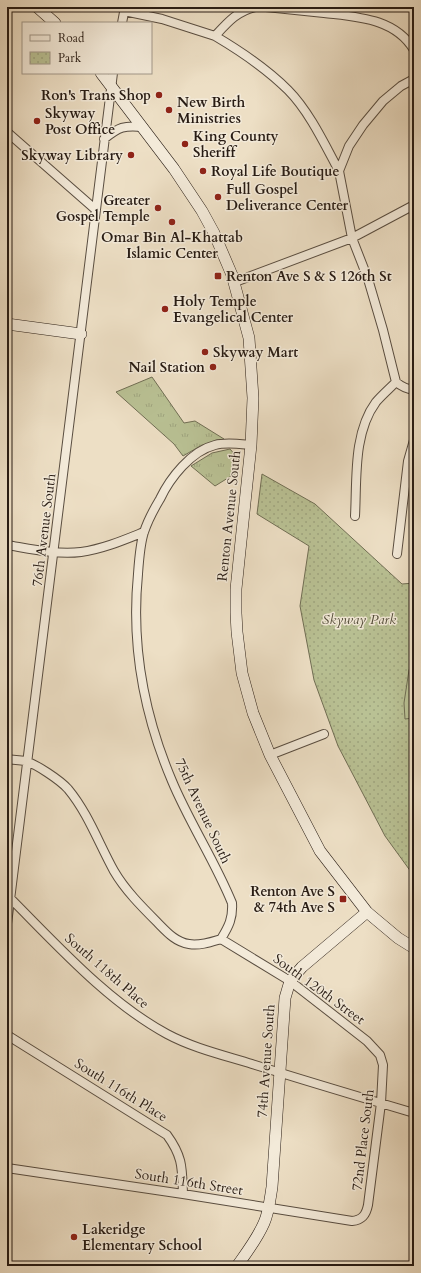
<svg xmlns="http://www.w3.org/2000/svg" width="421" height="1273" font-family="Cardo,serif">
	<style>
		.grass { fill: url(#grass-tufts); stroke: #706e54 }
		.park { fill: url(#park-dots); stroke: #706e54 }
		.pitch { fill: #b9c194; stroke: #706e54 }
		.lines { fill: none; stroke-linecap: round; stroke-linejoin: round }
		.street-casing { stroke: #594d40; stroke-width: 10 }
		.secondary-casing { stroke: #281c14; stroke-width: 12 }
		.street { stroke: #f3ead9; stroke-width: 8 }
		.secondary { stroke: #f3ead9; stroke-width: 11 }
		.poi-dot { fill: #8f2418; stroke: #f3ead9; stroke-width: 1.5 }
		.labels { text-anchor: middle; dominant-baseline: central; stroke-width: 3; stroke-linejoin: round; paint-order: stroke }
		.poi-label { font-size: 14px; font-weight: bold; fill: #281c14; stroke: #f3ead9; text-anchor: start }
		.street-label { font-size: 14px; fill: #281c14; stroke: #f3ead9 }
		.park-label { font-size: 14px; font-style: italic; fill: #544e3a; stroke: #f3ead9 }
	</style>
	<defs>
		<pattern id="grass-tufts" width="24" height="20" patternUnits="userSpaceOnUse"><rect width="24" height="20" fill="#b9c194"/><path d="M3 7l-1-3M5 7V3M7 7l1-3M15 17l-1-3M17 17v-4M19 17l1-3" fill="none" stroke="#9fa57f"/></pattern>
		<pattern id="park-dots" width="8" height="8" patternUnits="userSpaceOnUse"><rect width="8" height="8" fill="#b9c194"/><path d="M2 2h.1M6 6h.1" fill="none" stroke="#9fa57f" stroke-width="1.8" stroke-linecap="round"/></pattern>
	</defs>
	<rect width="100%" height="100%" fill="#eddfc5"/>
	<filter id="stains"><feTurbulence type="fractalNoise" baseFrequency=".005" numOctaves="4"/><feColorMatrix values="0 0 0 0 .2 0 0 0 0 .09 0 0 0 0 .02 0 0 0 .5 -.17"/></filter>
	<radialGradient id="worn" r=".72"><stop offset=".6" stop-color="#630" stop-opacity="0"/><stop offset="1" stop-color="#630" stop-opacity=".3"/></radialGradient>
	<path class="grass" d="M 152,377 L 184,423 L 195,421 L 224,439 L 202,445 L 183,456 L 174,444 L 116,392 Z
		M 230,449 L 236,456 L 236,473 L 215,486 L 191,466 L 212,453 Z"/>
	<path class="park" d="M 262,474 L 315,504 L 402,584 L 414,583 L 414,876 L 385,836 L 338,746 L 314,680 L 300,606 L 309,546 L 257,514 Z"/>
	<path class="pitch" d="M 414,658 L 414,718 L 405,719 L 404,703 L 409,670 Z"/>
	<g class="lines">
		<g class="street-casing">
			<path id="street" d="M 266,7 C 285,9 305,11 324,13 C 357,17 395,18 414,50
				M 124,11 L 162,19 L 215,36 C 227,23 237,11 255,7
				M 122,23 L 125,7
				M 215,36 C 242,52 266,68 288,90 C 309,111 325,145 339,171
				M 414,79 L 401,86 L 383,101 L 363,125 L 349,146 L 339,171 L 352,238 L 368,279 L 383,330 L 396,382 C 402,387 406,389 414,390
				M 7,132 L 96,210
				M 104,139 C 119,127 124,125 143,127
				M 235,282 L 352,238 L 414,205
				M 355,516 C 357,479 353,433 376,402 C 382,395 389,389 396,382
				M 7,545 C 31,549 57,555 81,552 C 103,549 124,540 144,532
				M 397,554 L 408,461 L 414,440
				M 270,755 L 324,734
				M 7,759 C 13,760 19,760 25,761 C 36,764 60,780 68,789 C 88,813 99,844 114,871 C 125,890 142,907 157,922 C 166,931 175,942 189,944 C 200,946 211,942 221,939 L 290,981 L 367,1041 L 380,1055 L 383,1065 L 381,1103 L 368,1205 C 366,1215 362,1220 352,1221 L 183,1194 L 7,1168
				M 10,898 C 57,945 108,1002 167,1034 C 193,1048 223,1055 252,1064 C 306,1081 360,1097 414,1113
				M 7,924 L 113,73
				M 221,939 C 229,926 233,918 232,903 C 215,861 189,822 172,781 C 144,715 131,645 138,574 C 139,560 140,544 144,532 C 148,520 154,509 160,499 C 170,478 191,451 215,445 C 226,442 239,444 251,445
				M 7,1035 L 167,1135 C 183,1157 182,1168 183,1194"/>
		</g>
		<g class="secondary-casing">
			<path id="secondary" d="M 37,7 L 55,23
				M 101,73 L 174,169 L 202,211 L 214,233 L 232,275 L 249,338 L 253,398 L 251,445 L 236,589 L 236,613 L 237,632 L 242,673 L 253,713 L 270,755 L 320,851 L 367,912 L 398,938 L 414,948
				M 7,324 L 81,334
				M 237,1266 C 247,1252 257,1239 264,1223 C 269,1212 270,1199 272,1187 L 285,998 L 290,981 L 302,967 L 367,912"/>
		</g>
		<use href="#street" class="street"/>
		<use href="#secondary" class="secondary"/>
	</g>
	<g class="poi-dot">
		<circle cx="159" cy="95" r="4"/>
		<circle cx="169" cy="110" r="4"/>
		<circle cx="37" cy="121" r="4"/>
		<circle cx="185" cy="144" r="4"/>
		<circle cx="131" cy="155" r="4"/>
		<circle cx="203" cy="171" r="4"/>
		<circle cx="218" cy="197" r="4"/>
		<circle cx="158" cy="208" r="4"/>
		<circle cx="172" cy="222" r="4"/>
		<rect x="214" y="272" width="8" height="8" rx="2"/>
		<circle cx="165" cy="309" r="4"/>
		<circle cx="205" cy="352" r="4"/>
		<circle cx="213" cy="367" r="4"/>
		<rect x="339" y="895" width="8" height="8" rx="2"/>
		<circle cx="74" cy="1237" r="4"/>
	</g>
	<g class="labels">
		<g class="poi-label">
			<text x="151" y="95" text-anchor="end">Ron's Trans Shop</text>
			<text x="177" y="102">New Birth<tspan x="177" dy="16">Ministries</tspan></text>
			<text x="45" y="113">Skyway<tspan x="45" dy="16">Post Office</tspan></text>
			<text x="193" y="136">King County<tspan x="193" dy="16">Sheriff</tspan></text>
			<text x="123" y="155" text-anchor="end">Skyway Library</text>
			<text x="211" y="171">Royal Life Boutique</text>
			<text x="226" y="189">Full Gospel<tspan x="226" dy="16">Deliverance Center</tspan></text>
			<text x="150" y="200" text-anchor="end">Greater<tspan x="150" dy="16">Gospel Temple</tspan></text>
			<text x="172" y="237" text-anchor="middle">Omar Bin Al-Khattab<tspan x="172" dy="16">Islamic Center</tspan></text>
			<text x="226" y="276">Renton Ave S &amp; S 126th St</text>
			<text x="173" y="301">Holy Temple<tspan x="173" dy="16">Evangelical Center</tspan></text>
			<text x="213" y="352">Skyway Mart</text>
			<text x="205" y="367" text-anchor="end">Nail Station</text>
			<text x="335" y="891" text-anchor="end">Renton Ave S<tspan x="335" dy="16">&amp; 74th Ave S</tspan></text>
			<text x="82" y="1229">Lakeridge<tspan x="82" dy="16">Elementary School</tspan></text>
		</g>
		<g class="street-label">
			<text transform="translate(229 516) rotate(-84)">Renton Avenue South</text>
			<text transform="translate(44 530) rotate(-83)">76th Avenue South</text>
			<text transform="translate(203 811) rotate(65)">75th Avenue South</text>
			<text transform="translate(107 971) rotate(41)">South 118th Place</text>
			<text transform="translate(319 989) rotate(36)">South 120th Street</text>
			<text transform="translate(266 1061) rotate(-86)">74th Avenue South</text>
			<text transform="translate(121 1090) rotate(32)">South 116th Place</text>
			<text transform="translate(363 1140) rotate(-83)">72nd Place South</text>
			<text transform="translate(189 1182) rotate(9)">South 116th Street</text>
		</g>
		<g class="park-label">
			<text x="359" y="619">Skyway Park</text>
		</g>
	</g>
	<rect width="421" height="1273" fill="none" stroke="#eddfc5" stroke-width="24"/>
	<rect x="8" y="8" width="405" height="1257" fill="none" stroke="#281c14" stroke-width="2"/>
	<rect x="12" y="12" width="397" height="1249" fill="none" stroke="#281c14"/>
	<rect x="22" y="22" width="130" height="52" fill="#f3ead9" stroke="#a2988a"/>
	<rect x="30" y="35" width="20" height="6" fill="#f3ead9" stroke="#a2988a"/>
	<text x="58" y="42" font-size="12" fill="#281c14">Road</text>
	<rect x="30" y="52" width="20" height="12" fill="url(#park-dots)" stroke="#a2988a"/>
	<text x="58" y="62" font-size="12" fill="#281c14">Park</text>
	<rect width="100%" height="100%" filter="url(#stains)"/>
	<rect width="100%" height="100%" fill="url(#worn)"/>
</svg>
